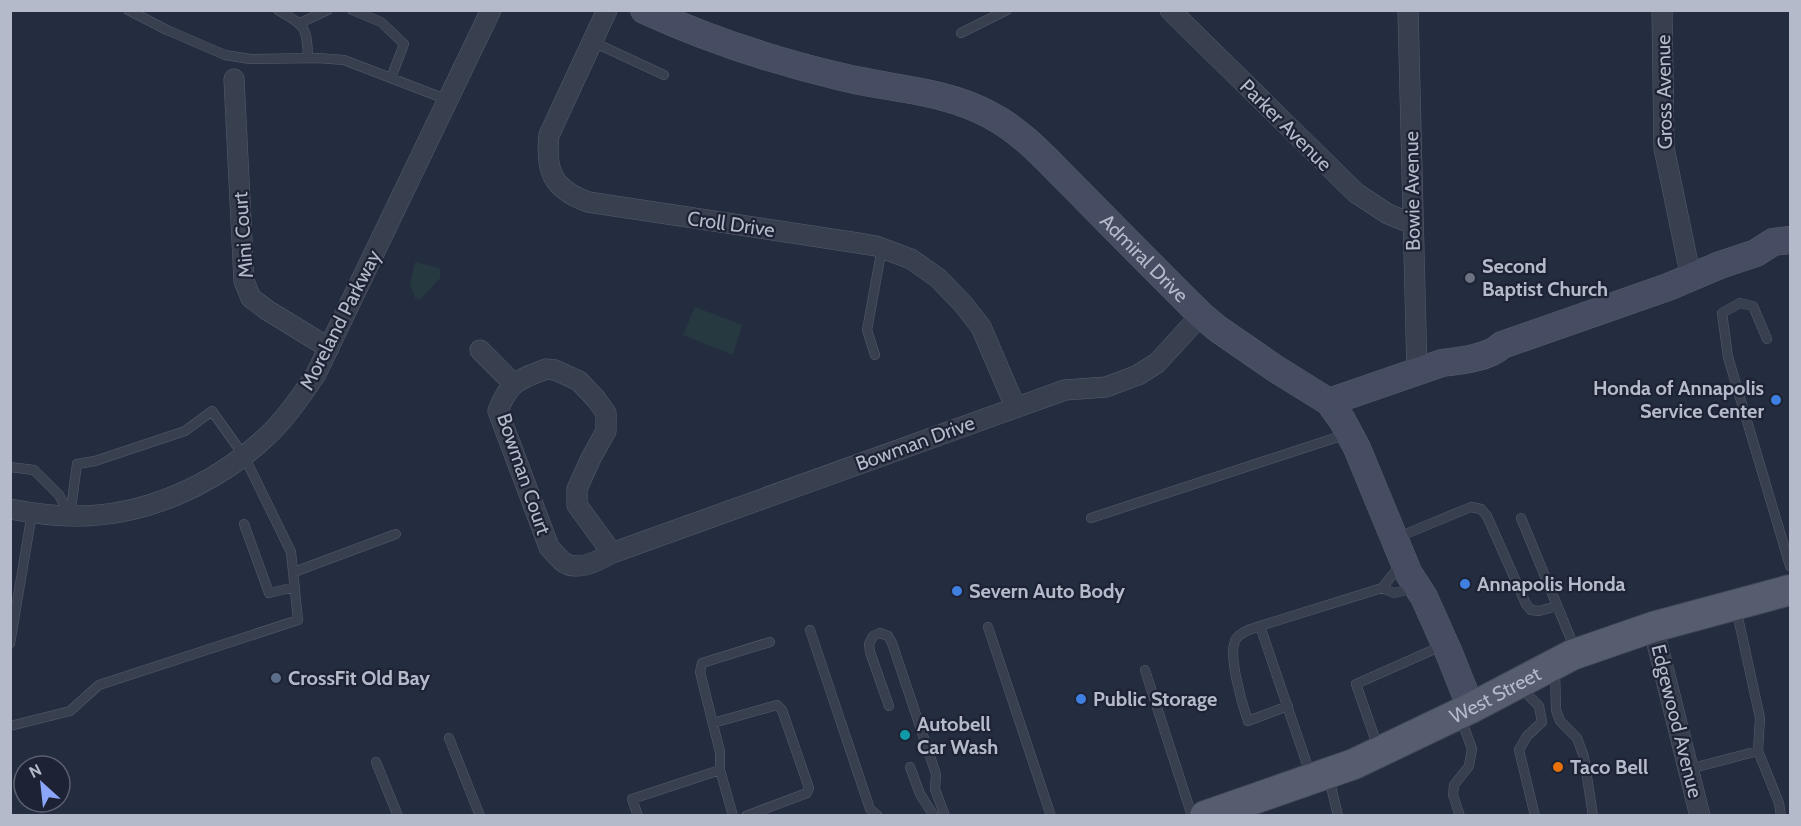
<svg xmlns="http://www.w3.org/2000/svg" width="1801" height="826" font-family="Cabin,sans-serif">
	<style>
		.green { fill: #263940 }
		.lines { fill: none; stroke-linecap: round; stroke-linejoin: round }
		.lane-casing { stroke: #565c6d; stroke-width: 10 }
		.street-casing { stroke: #565c6d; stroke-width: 21 }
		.secondary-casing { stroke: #565c6d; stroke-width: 28 }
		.primary-casing { stroke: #424758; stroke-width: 32 }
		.lane { stroke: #383f4f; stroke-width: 9 }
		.street { stroke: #383f4f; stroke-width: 20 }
		.secondary { stroke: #464d62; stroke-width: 27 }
		.primary { stroke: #565d6f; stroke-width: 30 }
		.worship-dot { fill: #6b7280; stroke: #1d2334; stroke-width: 2 }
		.shop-dot { fill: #3f7fe0; stroke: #1d2334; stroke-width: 2 }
		.service-dot { fill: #5c6f8a; stroke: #1d2334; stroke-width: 2 }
		.culture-dot { fill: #0f9aa8; stroke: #1d2334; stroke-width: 2 }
		.food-dot { fill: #e8710a; stroke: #1d2334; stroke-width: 2 }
		.labels { text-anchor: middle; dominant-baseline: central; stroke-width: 4.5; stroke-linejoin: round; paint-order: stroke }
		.street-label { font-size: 20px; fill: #b5baca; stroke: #1d2334 }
		.poi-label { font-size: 20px; font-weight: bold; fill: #b5baca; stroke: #1d2334; text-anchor: start }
	</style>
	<rect width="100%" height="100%" fill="#242c3f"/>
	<path class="green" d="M 415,262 L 440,268 L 440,278 L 420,300 L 415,298 L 410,284 Z
		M 695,307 L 742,325 L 733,355 L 683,335 Z"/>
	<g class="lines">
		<g class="lane-casing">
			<path id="lane" d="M 128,10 L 167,30 L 225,55 L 250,59 L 317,58 L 344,60 L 448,100
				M 278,10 C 305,26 307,26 308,58
				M 352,10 L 381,22 L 404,44 L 391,78
				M 300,23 L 328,10
				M 961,33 L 1007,10
				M 593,42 L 664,75
				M 1767,339 L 1753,306 L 1740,303 L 1722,313 L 1728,357 L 1790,566
				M 875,355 L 867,330 L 882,248
				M 10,467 L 34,470 L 59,495 L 70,516
				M 1091,518 L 1347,434
				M 1521,518 L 1575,649
				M 244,524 L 269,593 L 295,587
				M 1396,538 L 1471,507 L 1481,509 L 1487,516 L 1526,604 L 1531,610 L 1539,611 L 1557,606
				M 1402,563 L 1382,588 L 1394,593 L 1415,588
				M 294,572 L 396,534
				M 1736,608 L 1760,718 L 1758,751 L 1779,803 L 1781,816
				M 1260,626 C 1252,629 1241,631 1236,639 C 1227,653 1242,704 1248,721 L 1288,706
				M 988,627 L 1051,816
				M 810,630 L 870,809 L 878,816
				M 10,644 L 32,513
				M 1555,669 L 1556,710 L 1560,721 L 1577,738 L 1584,757 L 1593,816
				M 1145,670 L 1192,816
				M 1521,688 L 1539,706 L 1542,722 L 1527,736 L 1519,750 L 1535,816
				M 889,706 L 870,652 L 869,644 L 873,636 L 880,633 L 888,636 L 892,643 L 936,774 L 935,789 L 945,816
				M 713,723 L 777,705 L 782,710 L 809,788 L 807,793 L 746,816
				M 10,726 L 70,711 L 99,685 L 298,620 L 291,552 L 244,456 L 212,411 L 185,431 L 95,461 L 77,464 L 70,516
				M 449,738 L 480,816
				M 1378,747 L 1356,684 L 1444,645
				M 376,762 L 398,816
				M 910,767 L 920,794 L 934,816
				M 1689,769 L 1758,751
				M 720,770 L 720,752 L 700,672 L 702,663 L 770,642
				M 1311,776 L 1260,626 L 1382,588
				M 1329,778 L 1338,816
				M 638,816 L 632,799 L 720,770 L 733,816
				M 1460,816 L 1453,795 L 1454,785 L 1469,766 L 1472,749 L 1460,716"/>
		</g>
		<g class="street-casing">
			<path id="street" d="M 607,10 L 549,135 C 545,172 553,189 588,202 L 858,243 L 876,246 L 911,259 L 938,278 L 963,304 L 981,327 L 1015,406
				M 1170,10 L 1356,193 L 1388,214 L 1413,224
				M 1408,10 L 1417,372
				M 1662,10 L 1664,148 L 1691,278
				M 234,79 L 244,281 L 251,298 L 267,310 L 329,348
				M 480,350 L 514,384
				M 546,369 L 555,370 L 579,381 L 596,399 L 606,413 L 606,431 L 591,458 L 577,489 L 577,505 L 612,553 C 598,561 576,573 562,561 C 558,557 553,552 549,547 L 498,411 C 508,383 519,379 546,369 Z
				M 10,509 C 31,513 53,516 74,516 C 144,517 214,485 265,438 C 285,420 301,396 316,374 L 491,10
				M 612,553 L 1065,390 L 1106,387 L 1138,375 L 1157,363 L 1201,315
				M 1653,627 L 1700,816"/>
		</g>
		<g class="secondary-casing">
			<g id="secondary">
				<path id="s1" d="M 644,10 C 707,39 774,61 842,77 C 891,89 944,90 990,115 C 1025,133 1051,165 1079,192 C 1119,233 1160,274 1201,315 L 1218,329 L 1273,367 L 1329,402 L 1342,420 L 1357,448 L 1409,574 L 1424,597 L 1449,653 L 1471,708"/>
				<path d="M 1329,402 L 1442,363 C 1460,361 1489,358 1502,345 L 1668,287 L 1720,265 L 1756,253 L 1773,242 L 1790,240"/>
			</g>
		</g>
		<g class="primary-casing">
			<g id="primary">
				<path id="s2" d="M 1205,816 L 1354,764 L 1471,708 L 1572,655 L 1653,627 L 1790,590"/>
			</g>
		</g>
		<use href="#lane" class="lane"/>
		<use href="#street" class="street"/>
		<use href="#secondary" class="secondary"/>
		<use href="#primary" class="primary"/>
	</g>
	<circle class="worship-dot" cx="1470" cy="278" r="6"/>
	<g class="shop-dot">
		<circle cx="1776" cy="400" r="6"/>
		<circle cx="1465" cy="584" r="6"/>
		<circle cx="957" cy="591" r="6"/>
		<circle cx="1081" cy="699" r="6"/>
	</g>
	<circle class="service-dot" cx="276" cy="678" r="6"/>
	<circle class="culture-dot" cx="905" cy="735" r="6"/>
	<circle class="food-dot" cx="1558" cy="767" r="6"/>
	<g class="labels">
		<g class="street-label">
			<text transform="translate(1664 92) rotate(-91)">Gross Avenue</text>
			<text transform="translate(1286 125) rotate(45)">Parker Avenue</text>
			<text transform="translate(1412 191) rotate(-91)">Bowie Avenue</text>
			<text transform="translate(731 224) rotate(8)">Croll Drive</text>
			<text transform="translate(243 235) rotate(-94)">Mini Court</text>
			<text stroke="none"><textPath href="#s1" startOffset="574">Admiral Drive</textPath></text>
			<text transform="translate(340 320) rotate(-63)">Moreland Parkway</text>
			<text transform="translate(915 443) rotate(-20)">Bowman Drive</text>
			<text transform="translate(524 474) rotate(71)">Bowman Court</text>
			<text stroke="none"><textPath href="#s2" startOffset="315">West Street</textPath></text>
			<text transform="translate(1677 721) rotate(76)">Edgewood Avenue</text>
		</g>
		<g class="poi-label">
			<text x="1482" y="266">Second<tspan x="1482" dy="23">Baptist Church</tspan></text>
			<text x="1764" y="388" text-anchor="end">Honda of Annapolis<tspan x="1764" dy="23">Service Center</tspan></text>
			<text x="1477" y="584">Annapolis Honda</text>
			<text x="969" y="591">Severn Auto Body</text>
			<text x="288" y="678">CrossFit Old Bay</text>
			<text x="1093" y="699">Public Storage</text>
			<text x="917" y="724">Autobell<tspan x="917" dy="23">Car Wash</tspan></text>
			<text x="1570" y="767">Taco Bell</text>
		</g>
	</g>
	<rect width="1801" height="826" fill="none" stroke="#b5baca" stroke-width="24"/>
	<g transform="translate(42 784) rotate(333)"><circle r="28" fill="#1d2334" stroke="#5a5f70" stroke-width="1.5"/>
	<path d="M0-4.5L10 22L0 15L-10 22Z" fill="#8aa5f9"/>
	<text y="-9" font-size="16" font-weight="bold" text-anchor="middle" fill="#b5baca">N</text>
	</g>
</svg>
